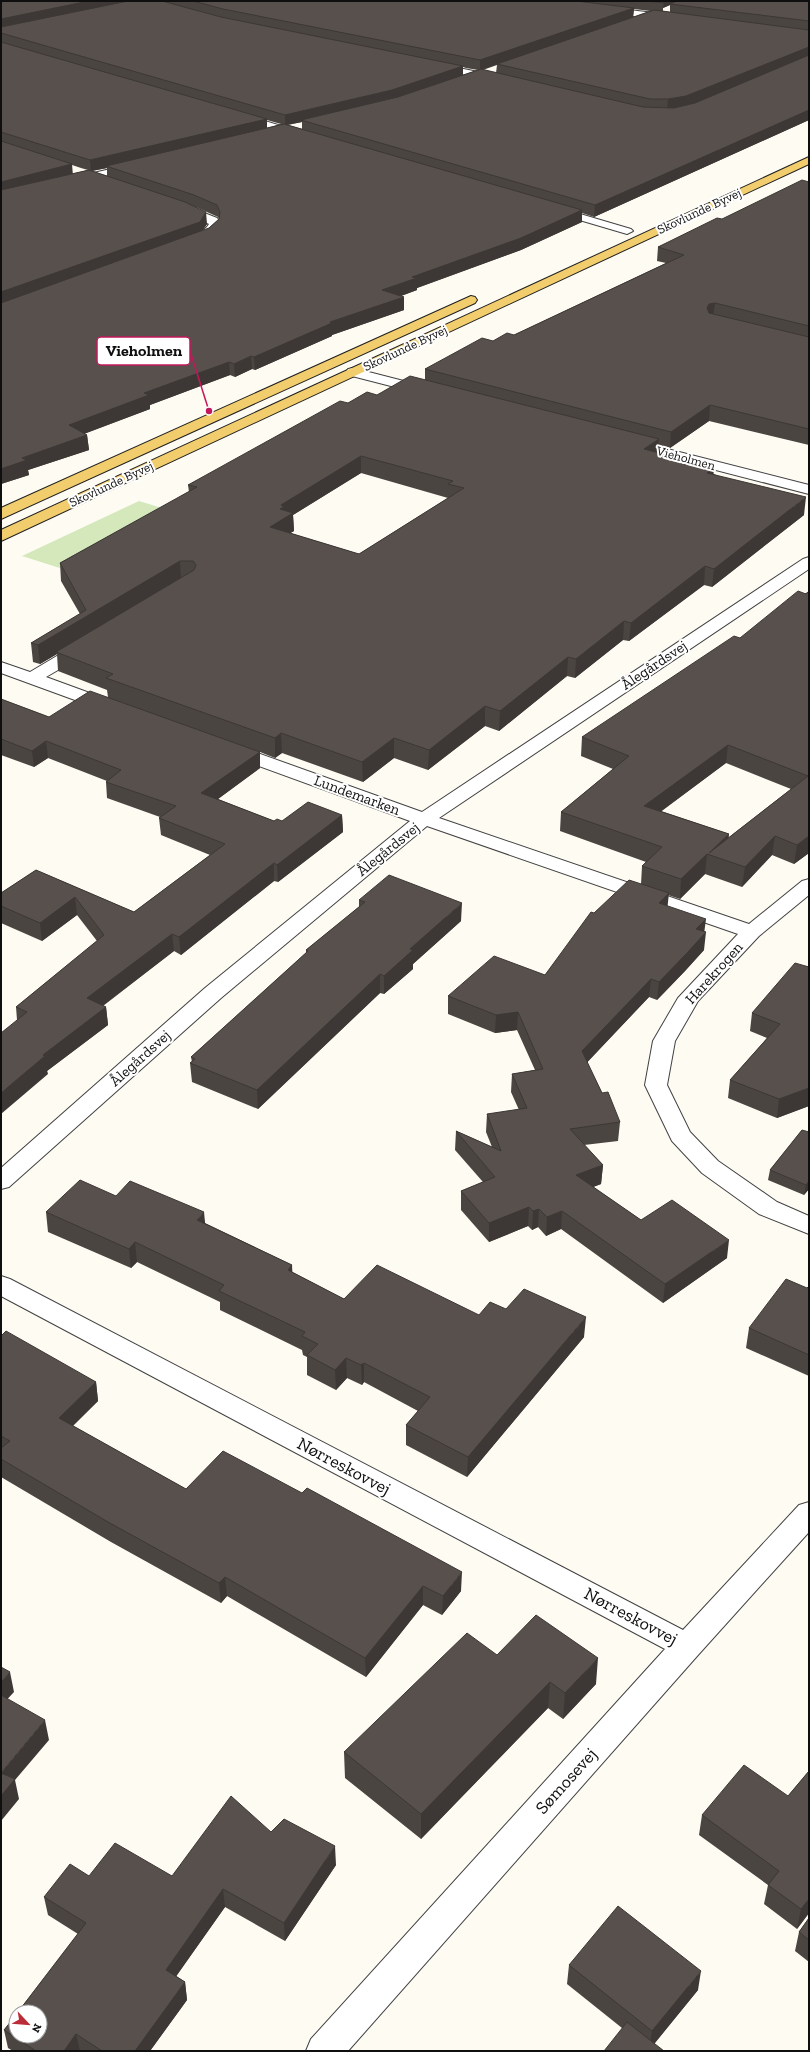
<svg xmlns="http://www.w3.org/2000/svg" width="810" height="2052" font-family="'Zilla Slab',serif">
	<style>
		.green { fill: #d4e8bc }
		.lines { fill: none; stroke-linecap: round; stroke-linejoin: round }
		.minor-casing { stroke: #424242; stroke-width: 2 }
		.major-casing { stroke: #202020; stroke-width: 2 }
		.minor { fill: #fff; fill-rule: evenodd }
		.major { fill: #f2cd6e; fill-rule: evenodd }
		.wall { fill: #4b4541; fill-rule: evenodd }
		.shaded-wall { fill: #3d3835 }
		.building { fill: #57504c; stroke: #3d3835; fill-rule: evenodd }
		.labels { text-anchor: middle; dominant-baseline: central; stroke-width: 4; stroke-linejoin: round; paint-order: stroke }
		.far-street-label { font-size: 13px; fill: #0f0f0f; stroke: #fff }
		.street-label { font-size: 15px; fill: #0f0f0f; stroke: #fff }
		.near-street-label { font-size: 18px; fill: #0f0f0f; stroke: #fff }
		.leader { fill: none; stroke: #c2185b; stroke-width: 1.5 }
		.callout-dot { fill: #c2185b; stroke: #fff; stroke-width: 1.5 }
		.callout { fill: #fff; stroke: #c2185b; stroke-width: 1.5 }
		.callout-label { font-size: 16px; text-anchor: middle; font-weight: bold; fill: #0f0f0f }
	</style>
	<rect width="100%" height="100%" fill="#fefbf2"/>
	<path class="green" d="M 139,501 L 175,512 L 85,576 L 22,556 Z"/>
	<g class="lines">
		<g class="minor-casing">
			<path id="minor" d="M 604,7 L 671,15 L 675,18 L 671,21 L 601,12 L 600,10 Z
				M 434,63 L 498,76 L 503,79 L 498,82 L 431,68 L 431,64 Z
				M 238,113 L 305,133 L 306,135 L 301,138 L 234,118 L 233,116 Z
				M 136,163 L 141,166 L 140,168 L 72,184 L 67,181 L 68,179 Z
				M 179,203 L 217,218 L 221,224 C 215,234 203,247 190,243 L 188,241 C 194,233 204,233 209,224 L 175,208 L 173,206 Z
				M 553,206 L 631,229 L 633,231 L 627,234 L 549,211 L 547,209 L 549,207 Z
				M 353,368 L 431,388 L 433,391 L 431,394 L 426,395 L 348,375 L 346,372 L 348,369 Z
				M 628,439 L 809,485 L 809,494 L 623,446 L 621,443 L 623,440 Z
				M 809,557 L 809,569 L 439,818 L 749,924 L 802,881 L 809,879 L 809,895 L 759,936 L 698,1001 L 675,1041 L 667,1085 L 690,1132 L 718,1161 L 777,1202 L 809,1216 L 809,1234 L 759,1214 L 702,1173 L 672,1141 L 645,1085 L 653,1041 L 678,998 L 738,934 L 427,826 L 221,998 L 9,1187 L 1,1189 L 1,1168 L 205,988 L 410,821 L 226,754 L 223,750 L 226,746 L 232,744 L 238,746 L 422,812 L 803,559 Z
				M 83,643 L 89,644 L 92,648 L 89,652 L 46,677 L 117,703 L 120,707 L 117,711 L 111,712 L 105,711 L 1,673 L 1,662 L 30,672 L 77,644 Z
				M 1,1276 L 10,1279 L 683,1630 L 799,1505 L 809,1502 L 809,1532 L 698,1655 L 348,2051 L 306,2051 L 311,2039 L 665,1649 L 1,1296 Z"/>
		</g>
		<g class="major-casing">
			<path id="major" d="M 809,157 L 809,164 L 1,541 L 1,530 Z
				M 471,296 L 475,297 L 477,300 L 475,303 L 1,519 L 1,508 Z"/>
		</g>
		<use href="#minor" class="minor"/>
		<use href="#major" class="major"/>
	</g>
	<path class="wall" d="M 1,1 L 809,1 L 809,120 L 594,217 L 582,213 L 582,222 L 521,250 L 417,288 L 417,290 L 401,296 L 404,310 L 332,335 L 332,336 L 255,370 L 252,369 L 235,377 L 230,375 L 150,405 L 150,409 L 84,434 L 87,435 L 89,450 L 28,470 L 29,475 L 1,484 ZM 670,5 L 670,12 L 663,11 L 663,8 ZM 634,9 L 650,11 L 633,17 ZM 497,65 L 496,73 L 483,70 ZM 463,67 L 466,68 L 478,70 L 463,75 ZM 267,120 L 281,124 L 267,128 ZM 302,122 L 302,129 L 288,125 ZM 72,165 L 81,168 L 88,170 L 72,174 ZM 107,168 L 107,176 L 92,171 ZM 196,207 L 218,217 L 219,219 L 209,228 L 202,231 L 207,224 Z
		M 809,182 L 809,445 L 709,421 L 670,448 L 658,445 L 658,453 L 714,474 L 804,515 L 712,587 L 704,585 L 629,641 L 623,640 L 575,678 L 567,676 L 499,731 L 485,726 L 428,770 L 394,758 L 363,782 L 282,753 L 275,758 L 260,752 L 260,768 L 218,799 L 274,821 L 282,821 L 342,815 L 343,832 L 278,882 L 274,881 L 181,955 L 174,951 L 103,1006 L 106,1007 L 108,1025 L 47,1071 L 48,1074 L 17,1020 L 16,1007 L 97,941 L 77,915 L 42,941 L 1,923 L 1,893 L 36,870 L 134,912 L 210,855 L 161,835 L 159,818 L 160,817 L 107,798 L 106,782 L 107,781 L 48,758 L 34,767 L 1,755 L 1,699 L 49,717 L 108,697 L 107,690 L 58,671 L 57,654 L 40,664 L 33,662 L 31,643 L 80,614 L 61,581 L 60,563 L 189,492 L 188,485 L 348,403 L 377,395 L 425,380 L 425,369 L 493,341 L 514,335 L 666,263 L 657,261 L 658,247 ZM 361,473 L 448,498 L 359,554 L 290,533 L 294,531 L 293,515 Z
		M 809,591 L 809,853 L 794,864 L 772,855 L 742,887 L 705,874 L 680,899 L 668,895 L 667,906 L 704,932 L 704,950 L 685,971 L 657,1000 L 649,997 L 587,1062 L 602,1093 L 620,1122 L 618,1141 L 584,1145 L 603,1165 L 601,1184 L 593,1187 L 641,1220 L 727,1258 L 663,1303 L 561,1229 L 546,1236 L 538,1227 L 532,1230 L 528,1226 L 489,1242 L 461,1210 L 461,1191 L 483,1182 L 455,1150 L 456,1131 L 492,1147 L 486,1132 L 487,1114 L 519,1110 L 511,1092 L 512,1074 L 535,1070 L 517,1030 L 495,1033 L 448,1014 L 448,996 L 545,975 L 594,913 L 641,884 L 642,866 L 646,862 L 560,831 L 561,812 L 613,769 L 581,756 L 582,737 L 740,638 ZM 726,763 L 791,789 L 728,838 L 729,834 L 661,811 Z
		M 359,900 L 461,921 L 413,964 L 413,969 L 384,994 L 380,993 L 258,1109 L 192,1082 L 190,1063 L 192,1062 L 191,1057 L 306,953 L 306,950 L 359,907 Z
		M 809,967 L 809,1106 L 777,1118 L 728,1098 L 730,1080 L 767,1038 L 750,1031 L 752,1013 Z
		M 802,1130 L 809,1189 L 804,1195 L 768,1180 L 770,1170 Z
		M 116,1196 L 205,1223 L 292,1265 L 292,1272 L 344,1299 L 479,1315 L 506,1309 L 584,1337 L 467,1477 L 406,1445 L 406,1425 L 418,1411 L 364,1382 L 362,1385 L 347,1378 L 336,1390 L 307,1375 L 307,1357 L 303,1355 L 302,1350 L 220,1310 L 220,1302 L 137,1262 L 131,1268 L 48,1232 L 46,1212 Z
		M 809,1286 L 809,1376 L 746,1348 L 749,1328 L 807,1288 Z
		M 1,1336 L 96,1382 L 98,1401 L 73,1426 L 186,1489 L 461,1591 L 442,1615 L 423,1605 L 366,1677 L 227,1596 L 221,1603 L 111,1542 L 1,1477 Z
		M 497,1655 L 596,1684 L 563,1719 L 548,1708 L 421,1839 L 345,1778 L 344,1752 Z
		M 809,1771 L 809,1913 L 797,1929 L 764,1904 L 768,1885 L 699,1835 L 702,1815 L 788,1796 Z
		M 271,1832 L 336,1865 L 285,1941 L 225,1907 L 176,1976 L 185,1982 L 187,2000 L 150,2051 L 13,2051 L 8,2048 L 4,2030 L 78,1934 L 48,1915 L 44,1897 L 89,1876 L 172,1876 Z
		M 809,1918 L 809,1962 L 795,1951 L 799,1932 Z
		M 569,1965 L 698,1990 L 655,2043 L 622,2028 L 567,1984 Z"/>
	<path class="shaded-wall" d="M 89,1 L 136,1 L 1,28 L 1,19 Z
		M 661,1 L 680,1 L 670,4 L 670,5 L 663,8 L 664,3 Z
		M 634,8 L 633,18 L 480,70 L 480,60 Z
		M 809,47 L 809,57 L 686,107 L 667,110 L 668,99 Z
		M 463,66 L 463,76 L 392,101 L 301,120 L 302,122 L 285,125 L 285,115 Z
		M 809,110 L 809,120 L 594,217 L 595,205 Z
		M 267,119 L 267,130 L 106,166 L 107,168 L 91,171 L 90,160 Z
		M 72,164 L 73,176 L 1,193 L 1,182 Z
		M 582,210 L 582,222 L 521,250 L 417,288 L 417,290 L 382,303 L 382,290 L 412,277 Z
		M 206,212 L 207,224 L 200,234 L 1,305 L 1,292 Z
		M 404,297 L 404,310 L 332,335 L 332,336 L 255,370 L 254,357 L 330,322 Z
		M 715,303 L 713,318 L 708,319 L 707,308 L 709,304 Z
		M 251,356 L 252,369 L 235,377 L 234,364 Z
		M 229,362 L 230,375 L 150,405 L 150,409 L 70,439 L 69,425 L 144,393 Z
		M 710,405 L 709,421 L 670,448 L 671,432 Z
		M 87,435 L 89,450 L 28,470 L 29,475 L 1,484 L 1,469 L 22,458 Z
		M 659,439 L 657,456 L 644,449 Z
		M 361,456 L 361,473 L 293,515 L 294,531 L 271,545 L 270,527 L 281,505 Z
		M 714,467 L 713,484 L 707,473 Z
		M 806,497 L 804,515 L 712,587 L 714,569 Z
		M 180,561 L 181,580 L 56,652 L 57,654 L 40,664 L 38,645 Z
		M 705,566 L 704,585 L 629,641 L 631,623 Z
		M 624,621 L 623,640 L 575,678 L 576,659 Z
		M 568,657 L 567,676 L 499,731 L 500,711 Z
		M 485,706 L 485,726 L 428,770 L 429,750 Z
		M 281,733 L 282,753 L 275,758 L 275,738 Z
		M 394,738 L 394,758 L 363,782 L 362,762 Z
		M 46,741 L 48,758 L 34,767 L 32,751 Z
		M 728,745 L 726,763 L 643,825 L 644,806 Z
		M 260,752 L 260,768 L 203,810 L 201,793 Z
		M 342,815 L 343,832 L 278,882 L 277,865 Z
		M 729,834 L 727,853 L 709,853 Z
		M 775,836 L 772,855 L 742,887 L 745,867 Z
		M 809,836 L 809,853 L 794,864 L 797,845 Z
		M 707,854 L 705,874 L 680,899 L 681,879 Z
		M 274,863 L 274,881 L 181,955 L 179,937 Z
		M 669,893 L 667,911 L 659,903 Z
		M 75,897 L 77,915 L 42,941 L 40,923 Z
		M 462,903 L 461,921 L 413,964 L 413,969 L 384,994 L 384,976 L 410,949 Z
		M 706,919 L 704,934 L 706,932 L 704,950 L 685,971 L 657,1000 L 659,982 L 696,929 Z
		M 172,934 L 174,951 L 89,1016 L 87,998 Z
		M 380,974 L 380,993 L 258,1109 L 257,1090 Z
		M 651,979 L 649,997 L 581,1069 L 582,1051 Z
		M 106,1007 L 108,1025 L 47,1071 L 48,1074 L 1,1114 L 1,1093 L 43,1055 Z
		M 518,1012 L 517,1030 L 495,1033 L 496,1015 Z
		M 809,1088 L 809,1106 L 777,1118 L 779,1099 Z
		M 603,1165 L 601,1184 L 575,1194 L 576,1175 Z
		M 809,1181 L 809,1189 L 804,1195 L 806,1185 Z
		M 529,1207 L 528,1226 L 489,1242 L 489,1223 Z
		M 539,1209 L 538,1227 L 532,1230 L 533,1211 Z
		M 562,1211 L 561,1229 L 546,1236 L 547,1217 Z
		M 204,1212 L 206,1232 L 197,1220 Z
		M 729,1240 L 727,1258 L 663,1303 L 665,1284 Z
		M 135,1242 L 137,1262 L 131,1268 L 129,1249 Z
		M 292,1265 L 293,1284 L 288,1270 Z
		M 586,1317 L 584,1337 L 467,1477 L 468,1457 Z
		M 346,1358 L 347,1378 L 336,1390 L 335,1370 Z
		M 364,1363 L 364,1382 L 362,1385 L 361,1365 Z
		M 96,1382 L 98,1401 L 61,1437 L 59,1418 Z
		M 462,1572 L 461,1591 L 442,1615 L 443,1596 Z
		M 225,1577 L 227,1596 L 221,1603 L 219,1583 Z
		M 423,1586 L 423,1605 L 366,1677 L 365,1658 Z
		M 598,1658 L 596,1684 L 563,1719 L 565,1693 Z
		M 10,1672 L 14,1692 L 1,1706 L 1,1682 Z
		M 550,1682 L 548,1708 L 421,1839 L 421,1814 Z
		M 45,1720 L 49,1740 L 15,1780 L 19,1799 L 1,1821 L 1,1773 Z
		M 335,1846 L 336,1865 L 285,1941 L 284,1923 Z
		M 223,1889 L 225,1907 L 168,1988 L 166,1970 Z
		M 809,1899 L 809,1913 L 797,1929 L 801,1909 Z
		M 701,1971 L 698,1990 L 649,2050 L 652,2031 Z
		M 185,1982 L 187,2000 L 150,2051 L 135,2051 Z
		M 76,2034 L 80,2051 L 64,2051 Z"/>
	<path class="building" d="M 1,1 L 89,1 L 1,19 Z
		M 128,1 L 162,1 L 221,17 L 463,66 L 392,90 L 285,115 L 1,33 L 1,27 Z
		M 193,1 L 576,1 L 634,8 L 480,60 L 223,9 Z
		M 647,1 L 661,1 L 664,3 Z
		M 677,1 L 809,1 L 809,21 L 670,4 Z
		M 654,10 L 809,30 L 809,47 L 686,96 L 668,99 L 650,99 L 497,64 Z
		M 1,42 L 267,119 L 90,160 L 1,132 Z
		M 809,55 L 809,110 L 595,205 L 301,120 L 398,97 L 481,69 L 643,107 L 674,108 L 695,103 Z
		M 284,124 L 582,210 L 521,238 L 412,277 L 417,278 L 382,290 L 404,297 L 330,322 L 332,323 L 254,357 L 251,356 L 234,364 L 229,362 L 144,393 L 149,395 L 69,425 L 87,435 L 22,458 L 27,460 L 1,469 L 1,303 L 209,228 L 219,219 L 220,212 L 217,205 L 194,195 L 106,166 Z
		M 1,141 L 72,164 L 1,182 Z
		M 89,170 L 185,202 L 206,212 L 200,222 L 1,292 L 1,190 Z
		M 802,180 L 809,182 L 809,326 L 715,303 L 709,304 L 707,308 L 709,313 L 809,337 L 809,429 L 710,405 L 671,432 L 425,369 L 482,338 L 493,341 L 507,333 L 514,335 L 684,255 L 658,247 L 717,218 L 722,219 Z
		M 410,376 L 659,439 L 644,449 L 714,467 L 707,473 L 806,497 L 714,569 L 705,566 L 631,623 L 624,621 L 576,659 L 568,657 L 500,711 L 485,706 L 429,750 L 394,738 L 362,762 L 281,733 L 275,738 L 106,678 L 113,674 L 56,652 L 194,570 L 196,565 L 193,561 L 180,561 L 38,645 L 31,643 L 86,610 L 60,563 L 197,487 L 188,485 L 340,401 L 348,403 L 367,392 L 377,395 ZM 361,456 L 453,481 L 448,484 L 464,488 L 359,554 L 270,527 L 293,513 L 280,509 L 284,507 L 281,505 Z
		M 798,591 L 806,594 L 809,591 L 809,836 L 797,845 L 775,836 L 745,867 L 707,854 L 681,879 L 642,866 L 662,847 L 561,812 L 629,756 L 582,737 L 734,636 L 740,638 ZM 728,745 L 808,776 L 709,853 L 729,834 L 644,806 Z
		M 90,691 L 260,752 L 201,793 L 274,821 L 277,819 L 282,821 L 308,802 L 342,815 L 277,865 L 274,863 L 179,937 L 172,934 L 87,998 L 106,1007 L 43,1055 L 45,1056 L 1,1093 L 1,1033 L 27,1012 L 16,1007 L 104,935 L 75,897 L 40,923 L 1,906 L 1,893 L 36,870 L 134,912 L 225,844 L 159,818 L 176,806 L 106,782 L 121,770 L 46,741 L 32,751 L 1,739 L 1,699 L 49,717 Z
		M 389,875 L 462,903 L 410,949 L 413,950 L 384,976 L 380,974 L 257,1090 L 190,1063 L 195,1059 L 191,1057 L 308,951 L 306,950 L 365,902 L 359,900 Z
		M 629,880 L 669,893 L 659,903 L 706,919 L 696,929 L 706,932 L 687,953 L 659,982 L 651,979 L 582,1051 L 602,1093 L 608,1092 L 620,1122 L 570,1129 L 603,1165 L 576,1175 L 641,1220 L 672,1200 L 729,1240 L 665,1284 L 562,1211 L 547,1217 L 539,1209 L 533,1211 L 529,1207 L 489,1223 L 461,1191 L 495,1177 L 456,1131 L 501,1151 L 487,1114 L 527,1108 L 512,1074 L 543,1069 L 518,1012 L 496,1015 L 448,996 L 494,956 L 545,975 L 591,912 L 594,913 Z
		M 795,963 L 809,967 L 809,1088 L 779,1099 L 730,1080 L 780,1024 L 752,1013 Z
		M 802,1130 L 809,1132 L 809,1181 L 806,1185 L 770,1170 Z
		M 80,1180 L 116,1196 L 130,1181 L 204,1212 L 197,1220 L 292,1265 L 288,1270 L 344,1299 L 377,1265 L 479,1315 L 490,1302 L 506,1309 L 524,1289 L 586,1317 L 468,1457 L 406,1425 L 430,1397 L 364,1363 L 361,1365 L 346,1358 L 335,1370 L 307,1355 L 318,1344 L 302,1336 L 305,1332 L 219,1291 L 224,1285 L 135,1242 L 129,1249 L 46,1212 Z
		M 786,1279 L 807,1288 L 809,1286 L 809,1355 L 749,1328 Z
		M 6,1331 L 96,1382 L 59,1418 L 186,1489 L 223,1451 L 302,1493 L 307,1488 L 462,1572 L 443,1596 L 423,1586 L 365,1658 L 225,1577 L 219,1583 L 108,1522 L 1,1459 L 1,1448 L 10,1441 L 1,1436 L 1,1336 Z
		M 536,1615 L 598,1658 L 565,1693 L 550,1682 L 421,1814 L 344,1752 L 467,1633 L 497,1655 Z
		M 1,1667 L 10,1672 L 1,1682 Z
		M 1,1695 L 45,1720 L 1,1773 L 15,1779 L 1,1796 Z
		M 744,1765 L 788,1796 L 809,1771 L 809,1899 L 801,1909 L 768,1885 L 779,1871 L 702,1815 Z
		M 231,1796 L 271,1832 L 284,1819 L 335,1846 L 284,1923 L 223,1889 L 166,1970 L 185,1982 L 135,2051 L 102,2051 L 76,2034 L 64,2051 L 36,2051 L 4,2030 L 16,2015 L 16,2036 L 40,2036 L 40,2012 L 18,2012 L 86,1923 L 44,1897 L 70,1864 L 89,1876 L 115,1843 L 172,1876 Z
		M 618,1906 L 701,1971 L 652,2031 L 569,1965 Z
		M 809,1918 L 809,1940 L 799,1932 Z
		M 627,2022 L 664,2051 L 604,2051 Z"/>
	<g class="labels">
		<g class="far-street-label">
			<text transform="translate(699 211) rotate(-25)">Skovlunde Byvej</text>
			<text transform="translate(405 348) rotate(-25)">Skovlunde Byvej</text>
			<text transform="translate(686 458) rotate(15)">Vieholmen</text>
			<text transform="translate(111 484) rotate(-25)">Skovlunde Byvej</text>
		</g>
		<g class="street-label">
			<text transform="translate(654 665) rotate(-34)">Ålegårdsvej</text>
			<text transform="translate(357 795) rotate(20)">Lundemarken</text>
			<text transform="translate(388 849) rotate(-39)">Ålegårdsvej</text>
			<text transform="translate(714 973) rotate(-48)">Harekrogen</text>
			<text transform="translate(140 1058) rotate(-42)">Ålegårdsvej</text>
		</g>
		<g class="near-street-label">
			<text transform="translate(344 1466) rotate(28)">Nørreskovvej</text>
			<text transform="translate(631 1616) rotate(28)">Nørreskovvej</text>
			<text transform="translate(566 1781) rotate(-48)">Sømosevej</text>
		</g>
	</g>
	<path class="leader" d="M209 411L190 351"/>
	<circle class="callout-dot" cx="209" cy="411" r="4"/>
	<rect class="callout" x="97" y="337" width="93" height="28" rx="4"/>
	<g class="callout-label">
		<text x="144" y="356">Vieholmen</text>
	</g>
	<rect width="810" height="2052" fill="none" stroke="#0f0f0f" stroke-width="4"/>
	<g transform="translate(28 2024) rotate(116)"><circle r="19" fill="#ffffff" stroke="#9f9f9f"/>
	<path d="M0-3L7 15L0 10L-7 15Z" fill="#ba2c38"/>
	<text y="-6" font-size="11" font-weight="bold" text-anchor="middle" fill="#0f0f0f">N</text>
	</g>
</svg>
